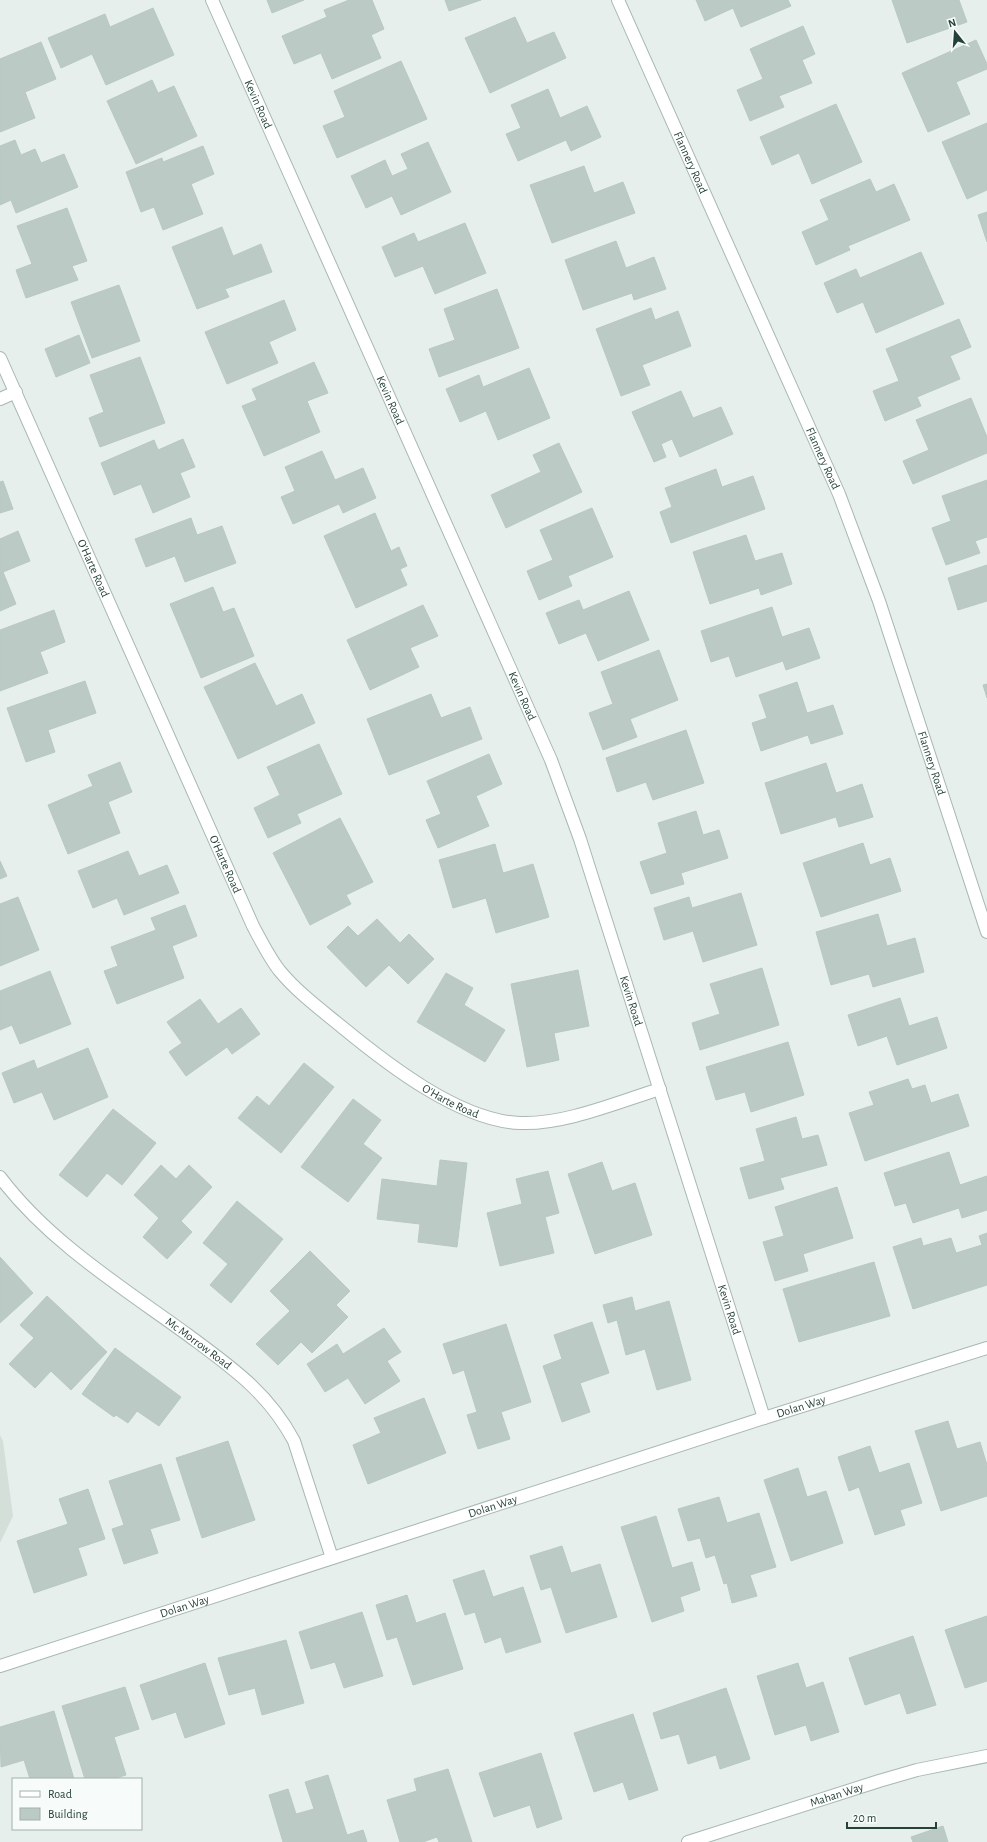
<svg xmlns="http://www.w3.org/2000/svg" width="987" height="1842" font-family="'Alegreya Sans',sans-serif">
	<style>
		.built { fill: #d4dfda }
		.building { fill: #bbcac4; stroke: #b8c9c2 }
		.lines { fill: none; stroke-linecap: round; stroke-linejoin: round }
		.minor-casing { stroke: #a8b8b2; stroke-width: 14 }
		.minor { stroke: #fff; stroke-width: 12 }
		.labels { text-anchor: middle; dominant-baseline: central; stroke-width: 3; stroke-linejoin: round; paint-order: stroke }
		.street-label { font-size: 12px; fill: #24423a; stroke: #f7fbf9 }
	</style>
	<rect width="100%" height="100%" fill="#e6efeb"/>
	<path class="built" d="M 0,1435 L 3,1441 L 13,1516 L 0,1543 Z"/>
	<path class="building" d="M 267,0 L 304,0 L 272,13 Z
		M 349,0 L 372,0 L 384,29 L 371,35 L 381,58 L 332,79 L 321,53 L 294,64 L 282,36 L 327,17 L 324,10 Z
		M 445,0 L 481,0 L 449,11 Z
		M 696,0 L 788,0 L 791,6 L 741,27 L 733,8 L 705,21 Z
		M 892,0 L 959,0 L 967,22 L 907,43 Z
		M 153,8 L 174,55 L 106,85 L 92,54 L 61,68 L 48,38 L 105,14 L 110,27 Z
		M 515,17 L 527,43 L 554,32 L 566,58 L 490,93 L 465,38 Z
		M 803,26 L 815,54 L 802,60 L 812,83 L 779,96 L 784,107 L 750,121 L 737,90 L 763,79 L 750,49 Z
		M 976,40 L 987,64 L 987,69 L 956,82 L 970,114 L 928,132 L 902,73 Z
		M 41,42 L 56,79 L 25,92 L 35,118 L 0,132 L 0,59 Z
		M 401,61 L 427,119 L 337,158 L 323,126 L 345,117 L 334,91 Z
		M 152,80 L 158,93 L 174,86 L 197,136 L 136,164 L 107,101 Z
		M 548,89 L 560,118 L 587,106 L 601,137 L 571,151 L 566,140 L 518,161 L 506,134 L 521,128 L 511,105 Z
		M 836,104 L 862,162 L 812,184 L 799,153 L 772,165 L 760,137 Z
		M 987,123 L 987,190 L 967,199 L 942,142 Z
		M 15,140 L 21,155 L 35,149 L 41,163 L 64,154 L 78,187 L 16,213 L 11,200 L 0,205 L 0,146 Z
		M 428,142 L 451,192 L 401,215 L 392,196 L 366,208 L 351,176 L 385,160 L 392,176 L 408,169 L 401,154 Z
		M 203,146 L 214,174 L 191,184 L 203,214 L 163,230 L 154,207 L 141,212 L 126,172 L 162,158 L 163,162 Z
		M 584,166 L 594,193 L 623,182 L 635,213 L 552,243 L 530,185 Z
		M 870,179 L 876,192 L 894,184 L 910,220 L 848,246 L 850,250 L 816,265 L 802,232 L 829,220 L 820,200 Z
		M 67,208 L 87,261 L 72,266 L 78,280 L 26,298 L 16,270 L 32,264 L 17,226 Z
		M 987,212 L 987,242 L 978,215 Z
		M 465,223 L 486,273 L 435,294 L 423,266 L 395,277 L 382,247 L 414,233 L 418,242 Z
		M 222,227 L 233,256 L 261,244 L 272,272 L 225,289 L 229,297 L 197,309 L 172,247 Z
		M 616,241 L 626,268 L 654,257 L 666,289 L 634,300 L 632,293 L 583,310 L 565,260 Z
		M 921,252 L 944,304 L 876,333 L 863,302 L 837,313 L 824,283 L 856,269 L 860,278 Z
		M 119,285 L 140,341 L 92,358 L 71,302 Z
		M 497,289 L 519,348 L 439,377 L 429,349 L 455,340 L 444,309 Z
		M 284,300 L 296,330 L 269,342 L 278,363 L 227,384 L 205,332 Z
		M 651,308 L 655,320 L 678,311 L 691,346 L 642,365 L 650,385 L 621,396 L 596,329 Z
		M 959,319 L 971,347 L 950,356 L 960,379 L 917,397 L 921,406 L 885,421 L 873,391 L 899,381 L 886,349 Z
		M 79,335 L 90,363 L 56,377 L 45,349 Z
		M 140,357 L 165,423 L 100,447 L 89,418 L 104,412 L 90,375 Z
		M 314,362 L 328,393 L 307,401 L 320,432 L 264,456 L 242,406 L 257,400 L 252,389 Z
		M 529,368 L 550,418 L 498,440 L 486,411 L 460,422 L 446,389 L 479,375 L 483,387 Z
		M 681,391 L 693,418 L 721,407 L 733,434 L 680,457 L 672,439 L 661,444 L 666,457 L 654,462 L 632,412 Z
		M 971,398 L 987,437 L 987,453 L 913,484 L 903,461 L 929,450 L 916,420 Z
		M 183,439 L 195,467 L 180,473 L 190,497 L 153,513 L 141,484 L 114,495 L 101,463 L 154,440 L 158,450 Z
		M 559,443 L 582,492 L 506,528 L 491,495 L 541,472 L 533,455 Z
		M 322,451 L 335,480 L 363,468 L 376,498 L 343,513 L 339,504 L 293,524 L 281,497 L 295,491 L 285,467 Z
		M 716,469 L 722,487 L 753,476 L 765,509 L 671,543 L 660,512 L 672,507 L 665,488 Z
		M 987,480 L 987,537 L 975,541 L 980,553 L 946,565 L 932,528 L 951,521 L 942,496 Z
		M 3,481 L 13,509 L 0,513 L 0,482 Z
		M 592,508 L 613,557 L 568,576 L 572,586 L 539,600 L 527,571 L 553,560 L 540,530 Z
		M 375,513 L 391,551 L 399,547 L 407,566 L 400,569 L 407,585 L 356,608 L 324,536 Z
		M 191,518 L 197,535 L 222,526 L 236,563 L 185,582 L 175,556 L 146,567 L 135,539 Z
		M 18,531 L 30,561 L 3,572 L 16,604 L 0,611 L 0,539 Z
		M 746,535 L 755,561 L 782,553 L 792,584 L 761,595 L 759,588 L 710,604 L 693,552 Z
		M 987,565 L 987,601 L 958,610 L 948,578 Z
		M 213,587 L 223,612 L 234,608 L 254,656 L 201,678 L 170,604 Z
		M 629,591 L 649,640 L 598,661 L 586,633 L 559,644 L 546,613 L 579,600 L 583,610 Z
		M 423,605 L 438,636 L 410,648 L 419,667 L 370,690 L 347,640 Z
		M 772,607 L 782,637 L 809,628 L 820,658 L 786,670 L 783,661 L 736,677 L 729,656 L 711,662 L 701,631 Z
		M 54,610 L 65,642 L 40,652 L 48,673 L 0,691 L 0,630 Z
		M 659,650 L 678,700 L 630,719 L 637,737 L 603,750 L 589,713 L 613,704 L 601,672 Z
		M 255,663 L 276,706 L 302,694 L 315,723 L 238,759 L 204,687 Z
		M 85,681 L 96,713 L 48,730 L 55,752 L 26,762 L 7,708 Z
		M 797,682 L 807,713 L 833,705 L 843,734 L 811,744 L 808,735 L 761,751 L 752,723 L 767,718 L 759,695 Z
		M 987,684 L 987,698 L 983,685 Z
		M 431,694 L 441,718 L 470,707 L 482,739 L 389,775 L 367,719 Z
		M 686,730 L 704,783 L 653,800 L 646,782 L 617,792 L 606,758 Z
		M 319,744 L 342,794 L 297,814 L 301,823 L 268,838 L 254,808 L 280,795 L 267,767 Z
		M 489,754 L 502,784 L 476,796 L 489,826 L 438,848 L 426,820 L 441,814 L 427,781 Z
		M 120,762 L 132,792 L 108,802 L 120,833 L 68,854 L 48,805 L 93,786 L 88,775 Z
		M 826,763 L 836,793 L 862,784 L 873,817 L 839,827 L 836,817 L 781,834 L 765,783 Z
		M 696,811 L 703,835 L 719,830 L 728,858 L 681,873 L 684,884 L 651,894 L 640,862 L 667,853 L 658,823 Z
		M 340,818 L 373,882 L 346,895 L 351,904 L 310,925 L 273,853 Z
		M 863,843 L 870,865 L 890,858 L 901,891 L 821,917 L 803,863 Z
		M 495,844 L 503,873 L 533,864 L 549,917 L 496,933 L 486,898 L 453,908 L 439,860 Z
		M 128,851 L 139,876 L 167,865 L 179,893 L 124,915 L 117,898 L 93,908 L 78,871 Z
		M 0,861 L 7,876 L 0,879 Z
		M 741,893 L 757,945 L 703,962 L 693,931 L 664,940 L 654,908 L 689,897 L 692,908 Z
		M 18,897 L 39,950 L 0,966 L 0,904 Z
		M 185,905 L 197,936 L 172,946 L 184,978 L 117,1004 L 104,971 L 118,966 L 111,947 L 156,930 L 151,918 Z
		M 878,914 L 887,946 L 915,938 L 924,972 L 873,987 L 869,974 L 831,985 L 816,932 Z
		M 377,919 L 400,943 L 409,934 L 434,959 L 408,984 L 389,965 L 366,987 L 327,947 L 348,926 L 358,936 Z
		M 762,968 L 779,1025 L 700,1050 L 692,1023 L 720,1014 L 710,984 Z
		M 578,970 L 589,1026 L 554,1033 L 559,1060 L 527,1067 L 511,984 Z
		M 50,971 L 71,1024 L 20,1044 L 12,1025 L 0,1030 L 0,991 Z
		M 446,973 L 473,988 L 464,1005 L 505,1030 L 485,1062 L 417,1022 Z
		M 900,998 L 909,1026 L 937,1017 L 947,1048 L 897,1065 L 887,1036 L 858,1046 L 848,1015 Z
		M 200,999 L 218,1024 L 241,1008 L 260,1034 L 232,1054 L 227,1047 L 186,1076 L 169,1052 L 182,1043 L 167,1022 Z
		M 788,1042 L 804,1095 L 751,1112 L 745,1092 L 716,1100 L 706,1067 Z
		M 88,1048 L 108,1097 L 54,1120 L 42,1092 L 14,1103 L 2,1073 L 34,1060 L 37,1069 Z
		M 304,1063 L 334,1087 L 281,1153 L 238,1118 L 257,1096 L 269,1106 Z
		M 908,1079 L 912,1089 L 925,1085 L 931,1103 L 958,1094 L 969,1126 L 865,1161 L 849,1113 L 874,1105 L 869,1092 Z
		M 353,1099 L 381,1120 L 363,1144 L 382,1158 L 348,1202 L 301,1167 Z
		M 113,1109 L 156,1143 L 122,1185 L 107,1173 L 87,1197 L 59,1175 Z
		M 796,1117 L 802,1139 L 818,1135 L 827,1165 L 780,1178 L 784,1189 L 749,1199 L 740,1168 L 765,1161 L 756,1129 Z
		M 949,1152 L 960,1185 L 987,1176 L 987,1210 L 962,1218 L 959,1208 L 913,1223 L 906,1203 L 895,1206 L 884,1173 Z
		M 440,1160 L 467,1163 L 457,1247 L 418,1242 L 420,1224 L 377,1219 L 382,1179 L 437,1186 Z
		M 602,1162 L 612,1191 L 635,1183 L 652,1235 L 595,1254 L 568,1174 Z
		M 161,1165 L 176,1179 L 189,1165 L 212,1187 L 181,1221 L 192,1232 L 167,1259 L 143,1237 L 159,1218 L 134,1195 Z
		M 548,1171 L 559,1213 L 545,1217 L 554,1253 L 500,1266 L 487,1213 L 522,1204 L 516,1179 Z
		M 837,1187 L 853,1238 L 803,1254 L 808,1271 L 775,1281 L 763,1242 L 784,1236 L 775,1207 Z
		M 237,1201 L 283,1239 L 231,1303 L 210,1285 L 228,1264 L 203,1243 Z
		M 987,1233 L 987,1285 L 913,1309 L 893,1247 L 921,1238 L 923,1246 L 951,1238 L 956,1253 L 982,1245 L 979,1236 Z
		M 310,1251 L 350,1291 L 336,1305 L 348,1317 L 312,1353 L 301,1342 L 278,1365 L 256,1344 L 290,1311 L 270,1291 Z
		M 0,1257 L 33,1293 L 0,1323 Z
		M 874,1262 L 890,1316 L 799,1342 L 783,1289 Z
		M 47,1296 L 107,1352 L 71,1390 L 51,1371 L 35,1388 L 9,1364 L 34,1338 L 20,1325 Z
		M 632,1297 L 635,1311 L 669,1301 L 691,1380 L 657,1390 L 645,1349 L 626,1355 L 617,1320 L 608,1323 L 603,1305 Z
		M 592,1322 L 609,1373 L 580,1383 L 590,1412 L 562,1422 L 543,1366 L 562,1359 L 554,1335 Z
		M 506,1324 L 531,1402 L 501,1412 L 510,1439 L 478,1449 L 467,1415 L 477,1412 L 464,1370 L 453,1374 L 443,1344 Z
		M 384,1328 L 401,1352 L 387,1361 L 400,1381 L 365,1404 L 348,1378 L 325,1392 L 307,1364 L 337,1344 L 343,1354 Z
		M 115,1348 L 181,1397 L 159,1426 L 137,1411 L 128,1423 L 116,1415 L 114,1417 L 82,1394 Z
		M 424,1398 L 446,1453 L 368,1484 L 353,1445 L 381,1433 L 374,1418 Z
		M 948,1421 L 957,1449 L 980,1442 L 987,1465 L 987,1496 L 941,1511 L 915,1431 Z
		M 228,1441 L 255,1520 L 202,1538 L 176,1458 Z
		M 870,1446 L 879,1473 L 909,1463 L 922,1503 L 900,1510 L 905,1525 L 875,1535 L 859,1487 L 849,1491 L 838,1457 Z
		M 161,1464 L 180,1520 L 150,1529 L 158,1553 L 124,1564 L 112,1529 L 124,1525 L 109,1481 Z
		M 798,1468 L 807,1497 L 826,1491 L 843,1543 L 791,1561 L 764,1480 Z
		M 88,1489 L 105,1539 L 78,1548 L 87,1575 L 34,1593 L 17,1541 L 68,1524 L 59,1499 Z
		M 719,1497 L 727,1523 L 759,1513 L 776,1567 L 750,1575 L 757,1596 L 732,1603 L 727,1583 L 724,1584 L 715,1555 L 706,1558 L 700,1538 L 688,1541 L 678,1509 Z
		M 656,1516 L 672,1568 L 692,1562 L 700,1590 L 680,1597 L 684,1611 L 652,1622 L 621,1527 Z
		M 562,1546 L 571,1573 L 600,1564 L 617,1617 L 566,1633 L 551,1587 L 541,1590 L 530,1556 Z
		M 484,1570 L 493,1597 L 523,1587 L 541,1642 L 506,1653 L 501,1637 L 485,1643 L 475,1612 L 465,1615 L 453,1580 Z
		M 407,1595 L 416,1623 L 445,1613 L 463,1669 L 413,1685 L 397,1637 L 387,1640 L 376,1605 Z
		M 362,1612 L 383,1676 L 344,1688 L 335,1662 L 311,1669 L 299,1632 Z
		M 987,1616 L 987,1681 L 965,1688 L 945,1630 Z
		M 913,1636 L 936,1705 L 907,1714 L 900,1693 L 865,1705 L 849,1658 Z
		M 286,1640 L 304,1703 L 262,1715 L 255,1688 L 229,1695 L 218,1658 Z
		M 205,1663 L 225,1724 L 185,1738 L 176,1712 L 152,1720 L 140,1685 Z
		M 798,1663 L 806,1688 L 823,1682 L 839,1732 L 811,1741 L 806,1725 L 775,1735 L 757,1676 Z
		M 125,1687 L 139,1729 L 114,1737 L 126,1775 L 113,1779 L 85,1779 L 62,1706 Z
		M 726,1688 L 750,1759 L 720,1769 L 716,1755 L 688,1764 L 679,1734 L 661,1739 L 653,1713 Z
		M 54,1711 L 74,1779 L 30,1779 L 24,1760 L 1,1767 L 0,1727 Z
		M 633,1714 L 658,1790 L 629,1800 L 623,1782 L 594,1792 L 574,1733 Z
		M 541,1753 L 562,1819 L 537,1828 L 530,1805 L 494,1817 L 479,1773 Z
		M 448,1769 L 472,1842 L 439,1842 L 437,1837 L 423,1842 L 400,1842 L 387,1800 L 417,1791 L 414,1779 Z
		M 328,1775 L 347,1835 L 363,1830 L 367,1842 L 283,1842 L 269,1795 L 288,1789 L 296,1814 L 314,1809 L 305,1782 Z
		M 943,1826 L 948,1842 L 913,1842 L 911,1837 Z"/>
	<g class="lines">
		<g class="minor-casing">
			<g id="minor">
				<path id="s1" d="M 212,0 L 551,760 L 580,839 L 764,1418"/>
				<path id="s2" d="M 618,0 L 839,494 L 879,601 L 987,932"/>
				<path id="s3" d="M 0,358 L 253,926 C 261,941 269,957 279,970 C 297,992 320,1009 342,1027 C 387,1064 460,1121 520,1123 C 564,1125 618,1102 660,1089"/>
				<path d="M 0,399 L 16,392"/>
				<path id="s4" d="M 0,1177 C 49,1242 122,1287 188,1335 C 231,1367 268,1392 294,1441 L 332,1558"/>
				<path id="s5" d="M 0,1666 L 764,1418 L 987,1348"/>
				<path id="s6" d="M 688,1842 L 879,1781 L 917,1770 L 987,1756"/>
			</g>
		</g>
		<use href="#minor" class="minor"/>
	</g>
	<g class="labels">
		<g class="street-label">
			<text stroke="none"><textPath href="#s1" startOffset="114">Kevin Road</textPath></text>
			<text stroke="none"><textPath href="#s2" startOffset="178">Flannery Road</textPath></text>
			<text stroke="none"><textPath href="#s1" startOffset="438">Kevin Road</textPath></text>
			<text stroke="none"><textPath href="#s2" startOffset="502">Flannery Road</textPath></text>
			<text stroke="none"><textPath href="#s3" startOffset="230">O'Harte Road</textPath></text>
			<text stroke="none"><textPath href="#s1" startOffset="762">Kevin Road</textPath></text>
			<text stroke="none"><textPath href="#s2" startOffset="826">Flannery Road</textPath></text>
			<text stroke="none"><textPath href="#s3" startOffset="554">O'Harte Road</textPath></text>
			<text stroke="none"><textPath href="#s1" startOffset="1086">Kevin Road</textPath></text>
			<text stroke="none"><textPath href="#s3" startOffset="890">O'Harte Road</textPath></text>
			<text stroke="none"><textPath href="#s1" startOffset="1410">Kevin Road</textPath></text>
			<text stroke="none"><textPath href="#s4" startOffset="260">Mc Morrow Road</textPath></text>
			<text stroke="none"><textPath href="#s5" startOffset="842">Dolan Way</textPath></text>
			<text stroke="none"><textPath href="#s5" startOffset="518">Dolan Way</textPath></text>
			<text stroke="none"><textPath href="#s5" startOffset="194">Dolan Way</textPath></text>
			<text stroke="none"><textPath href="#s6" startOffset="156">Mahan Way</textPath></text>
		</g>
	</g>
	<rect x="12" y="1778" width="130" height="52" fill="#f7fbf9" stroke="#a3b1ad"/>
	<rect x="20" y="1791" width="20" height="6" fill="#ffffff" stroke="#a3b1ad"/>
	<text x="48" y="1798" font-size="12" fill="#24423a">Road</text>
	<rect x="20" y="1808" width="20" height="12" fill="#bbcac4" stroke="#a3b1ad"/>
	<text x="48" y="1818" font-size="12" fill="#24423a">Building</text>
	<g transform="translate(955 32) rotate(343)" stroke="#f7fbf9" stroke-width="3" paint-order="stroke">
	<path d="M0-3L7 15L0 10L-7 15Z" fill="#24423a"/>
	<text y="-6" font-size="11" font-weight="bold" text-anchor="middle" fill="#24423a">N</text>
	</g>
	<path d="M847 1822v6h89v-6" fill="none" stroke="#24423a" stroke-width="2"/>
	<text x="853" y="1822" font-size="12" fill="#24423a" stroke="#f7fbf9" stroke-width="3" paint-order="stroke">20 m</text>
</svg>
